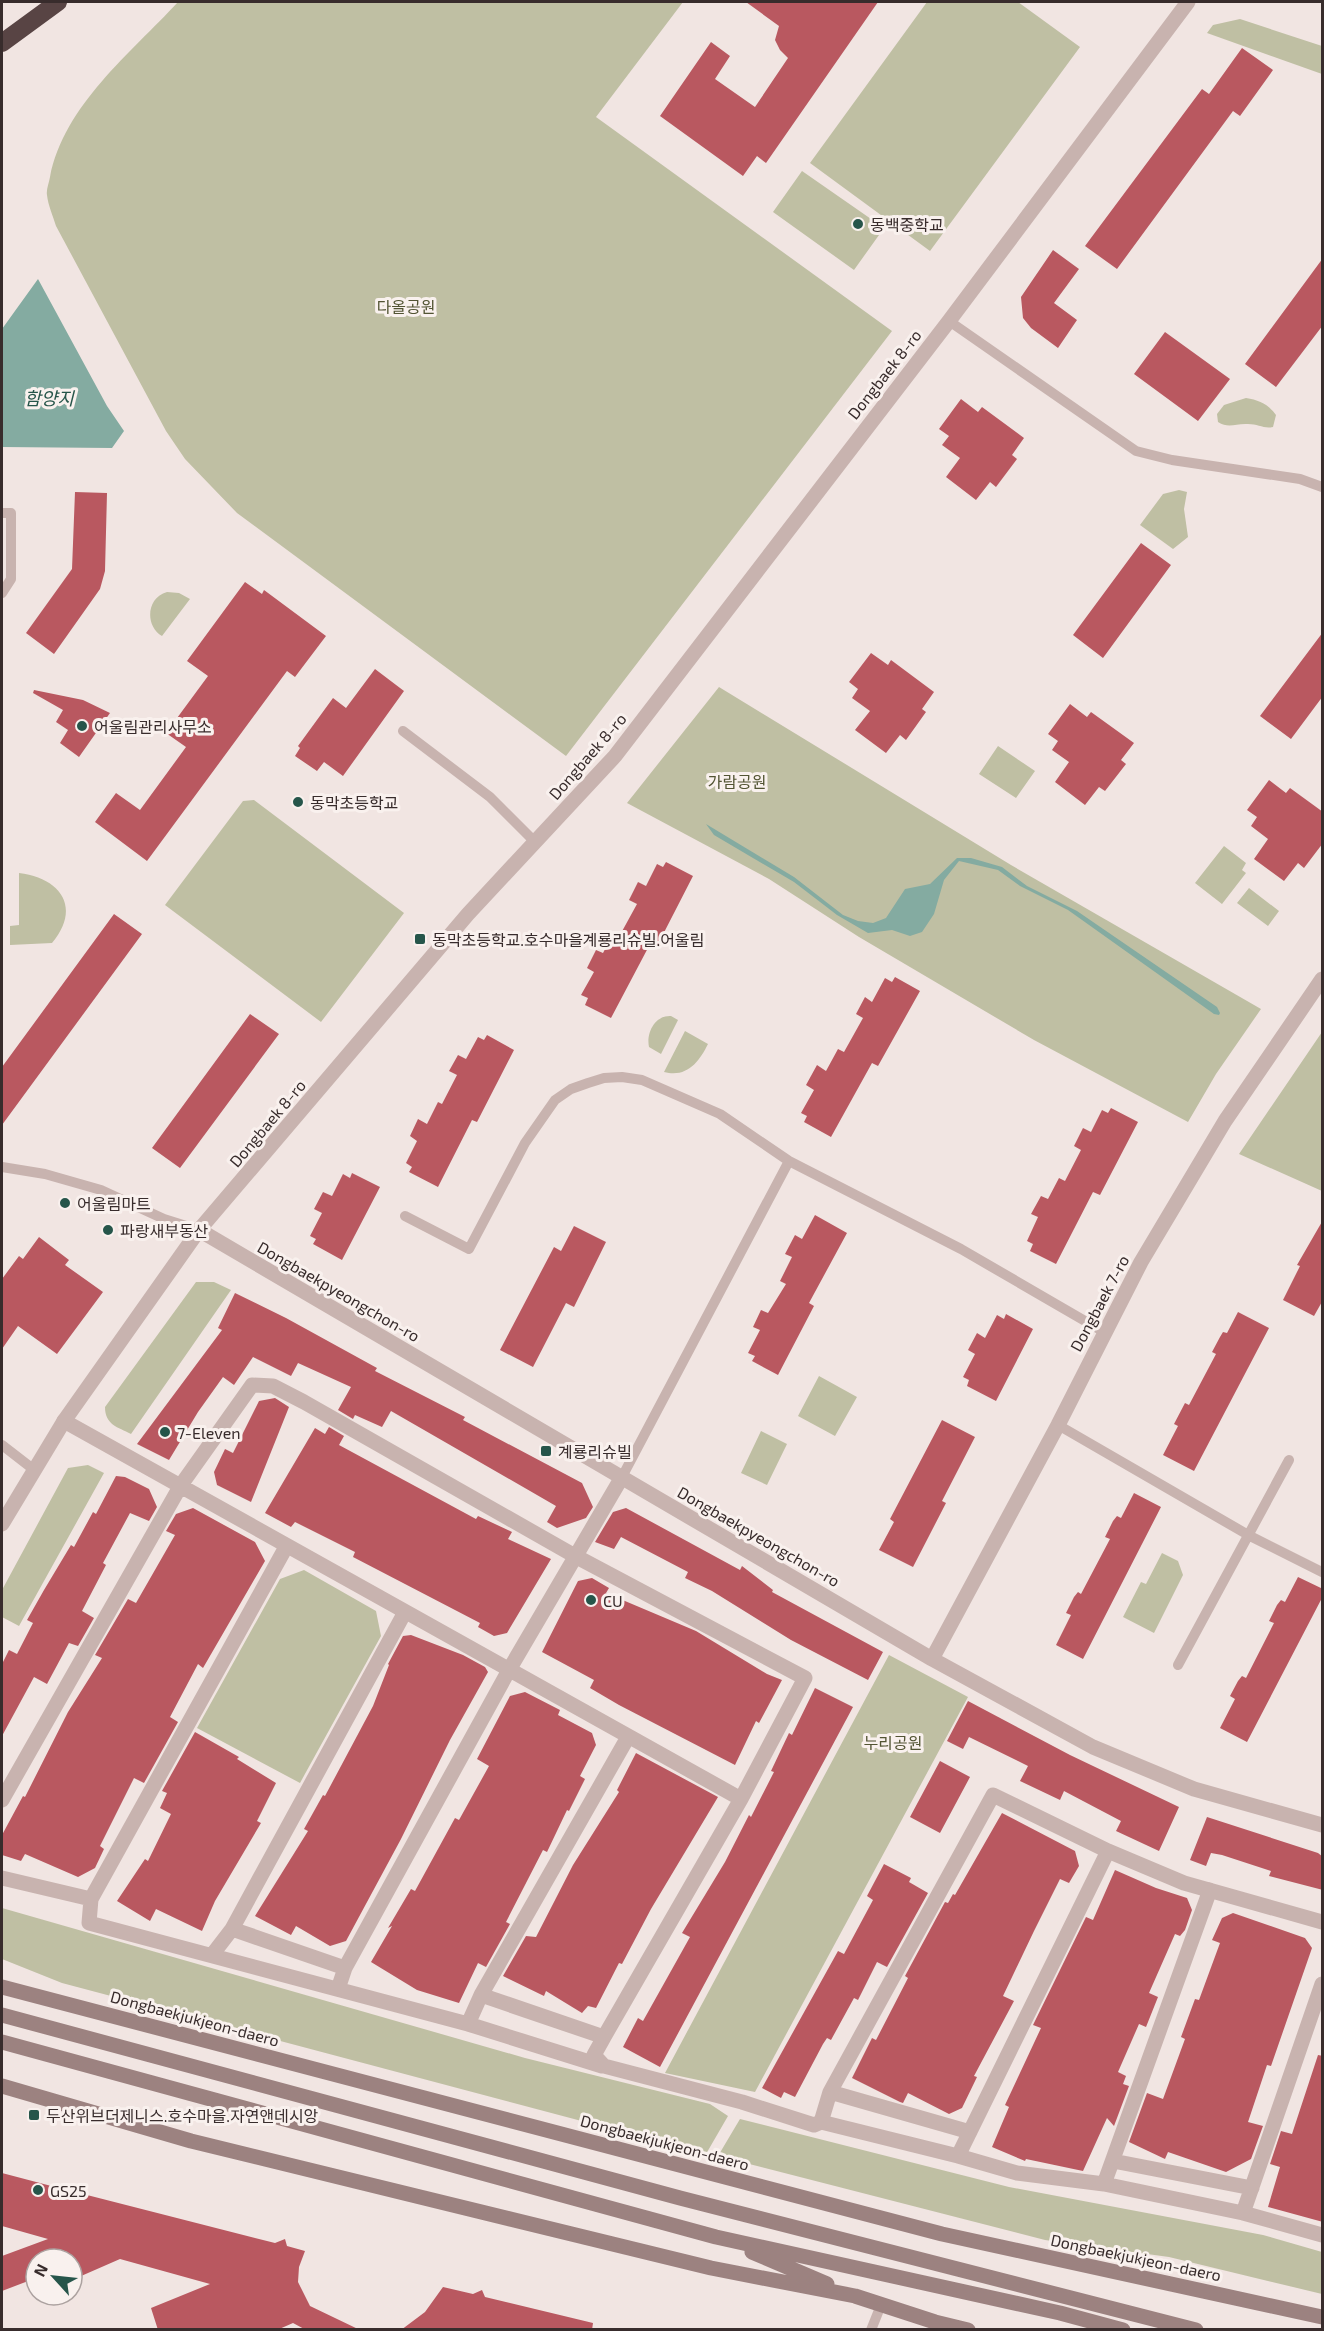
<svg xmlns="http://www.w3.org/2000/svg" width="1324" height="2331" font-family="'Exo 2','Noto Sans KR',sans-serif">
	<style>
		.green { fill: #bfbfa3 }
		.water { fill: #84aba1 }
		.building { fill: #b95860 }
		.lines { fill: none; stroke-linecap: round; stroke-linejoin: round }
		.service { stroke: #c8b3af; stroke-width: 10 }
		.minor { stroke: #c8b3af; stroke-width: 15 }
		.tertiary { stroke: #c8b3af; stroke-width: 15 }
		.secondary { stroke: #9c8280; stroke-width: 15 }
		.motorway { stroke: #584444; stroke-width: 18 }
		.poi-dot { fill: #26554a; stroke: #f9f1ee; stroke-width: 2 }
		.labels { text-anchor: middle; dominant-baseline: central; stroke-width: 6; stroke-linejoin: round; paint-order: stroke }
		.poi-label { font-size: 16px; fill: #382c2c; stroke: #f9f1ee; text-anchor: start }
		.park-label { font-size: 16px; fill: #525433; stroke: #f9f1ee }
		.street-label { font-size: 16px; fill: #382c2c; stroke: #f9f1ee }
		.water-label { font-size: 18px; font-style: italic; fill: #26554a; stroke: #f9f1ee }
	</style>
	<rect width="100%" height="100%" fill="#f1e5e2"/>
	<path class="green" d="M 178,2 L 683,2 L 596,117 L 892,331 L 566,756 L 237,513 L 185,459 L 166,431 L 56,226 C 53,216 48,205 47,195 C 46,190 49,183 50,177 C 64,105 131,53 178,2 Z
		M 927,2 L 1018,2 L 1080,47 L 930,251 L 810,163 Z
		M 1240,19 L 1322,46 L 1322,74 L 1207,33 L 1213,25 Z
		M 802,171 L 884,228 L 854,270 L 773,212 Z
		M 1246,398 C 1259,400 1268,404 1276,415 L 1273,427 C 1264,429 1258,424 1248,424 C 1236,423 1229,429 1218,422 L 1217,414 L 1224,405 Z
		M 1179,490 L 1187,492 L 1184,509 L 1188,537 L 1173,549 L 1140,525 L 1163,494 Z
		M 167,592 L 179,593 L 190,599 L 162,636 C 145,626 146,598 167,592 Z
		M 719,687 L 1011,865 L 1261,1009 L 1216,1074 L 1188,1122 L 1034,1040 L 859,937 L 769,879 L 627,803 Z
		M 998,746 L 1035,771 L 1016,798 L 979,774 Z
		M 254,800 L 404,913 L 321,1022 L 165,905 L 243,801 Z
		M 1224,846 L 1246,863 L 1242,870 L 1246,873 L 1222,904 L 1195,883 Z
		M 19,873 C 60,878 82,907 52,943 L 10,945 L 10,926 L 19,925 Z
		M 1249,888 L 1279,911 L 1268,926 L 1237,903 Z
		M 671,1016 L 678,1020 L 661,1054 L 649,1047 C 646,1033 655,1015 671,1016 Z
		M 685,1031 L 708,1044 C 699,1062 687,1078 664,1072 Z
		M 1322,1032 L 1322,1191 L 1239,1154 Z
		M 196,1282 L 214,1282 L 231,1290 L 131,1434 C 118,1427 105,1425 105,1407 Z
		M 819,1376 L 857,1397 L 835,1436 L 798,1416 Z
		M 761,1431 L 787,1444 L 767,1485 L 741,1473 Z
		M 88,1465 L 104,1473 L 19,1626 L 2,1617 L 2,1590 L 68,1468 Z
		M 1162,1553 L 1178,1561 L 1183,1575 L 1154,1633 L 1123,1617 L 1141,1582 L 1146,1584 Z
		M 304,1570 L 376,1611 L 381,1636 L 300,1783 L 197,1728 L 280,1579 Z
		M 889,1655 L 968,1697 L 755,2092 L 665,2073 Z
		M 2,1908 L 525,2058 L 710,2104 L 728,2116 L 706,2154 L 62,1983 L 2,1959 Z
		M 740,2119 L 1009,2187 L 1263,2235 L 1322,2252 L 1322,2294 L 1169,2257 L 1045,2240 L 718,2156 Z"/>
	<path class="water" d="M 38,279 L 107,406 L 124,431 L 112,448 L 2,447 L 2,329 Z
		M 706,824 L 794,877 L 843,915 L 858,921 L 873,923 L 886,918 L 905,889 L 930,884 L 957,858 L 971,858 L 1002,867 L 1027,886 L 1077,911 L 1217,1007 L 1220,1013 L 1219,1015 L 1214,1014 L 1068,910 L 1020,886 L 998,870 L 959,861 L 944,880 L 934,914 L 922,932 L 910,936 L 892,930 L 868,933 L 837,915 L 794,882 L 714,835 Z"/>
	<path class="building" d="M 746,2 L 878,2 L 766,163 L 757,156 L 743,176 L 660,116 L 711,42 L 730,56 L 715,79 L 755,107 L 788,58 L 780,50 L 775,40 L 779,26 Z
		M 1242,48 L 1273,70 L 1240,116 L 1233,111 L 1117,269 L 1085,246 L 1202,89 L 1209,94 Z
		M 1053,250 L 1079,269 L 1054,303 L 1077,320 L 1058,348 L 1031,328 L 1023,318 L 1021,297 Z
		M 1323,258 L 1323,325 L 1276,387 L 1245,364 Z
		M 1165,332 L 1230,379 L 1198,421 L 1134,374 Z
		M 961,399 L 978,412 L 982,407 L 1024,438 L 1012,455 L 1017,459 L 996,487 L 990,482 L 976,500 L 946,477 L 960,458 L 942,445 L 949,436 L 939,429 Z
		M 75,492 L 107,493 L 105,571 L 100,589 L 54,654 L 26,633 L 72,569 Z
		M 1141,543 L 1171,565 L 1103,658 L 1073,635 Z
		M 245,582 L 262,594 L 264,590 L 326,636 L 295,677 L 287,671 L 147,861 L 95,822 L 116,793 L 140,810 L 186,747 L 166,733 L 208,676 L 187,661 Z
		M 1323,632 L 1323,696 L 1291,739 L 1260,716 Z
		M 871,653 L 888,665 L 891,660 L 934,692 L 922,709 L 926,712 L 906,740 L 900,735 L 886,753 L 855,730 L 870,711 L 852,698 L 858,689 L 849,682 Z
		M 375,669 L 404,691 L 343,776 L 324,762 L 317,771 L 295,756 L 300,748 L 298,746 L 333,698 L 346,708 Z
		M 34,690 L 83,700 L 110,713 L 79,757 L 60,743 L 68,730 L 56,722 L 63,710 L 33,693 Z
		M 1070,704 L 1087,717 L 1091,712 L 1134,743 L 1121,760 L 1126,764 L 1105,791 L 1099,787 L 1085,805 L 1055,782 L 1069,762 L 1052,750 L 1058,741 L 1048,734 Z
		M 1269,780 L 1286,793 L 1290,788 L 1323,812 L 1323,843 L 1304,868 L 1298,863 L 1284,881 L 1254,859 L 1268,839 L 1251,826 L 1257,817 L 1247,810 Z
		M 666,862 L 693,876 L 655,950 L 649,946 L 611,1018 L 585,1005 L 588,998 L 581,995 L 594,972 L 587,968 L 596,950 L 603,953 L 614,932 L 620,935 L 637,904 L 629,900 L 638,882 L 646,886 L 657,864 L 663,867 Z
		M 114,914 L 142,934 L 2,1125 L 2,1067 Z
		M 895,977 L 920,991 L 878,1066 L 872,1063 L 831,1137 L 804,1122 L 807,1116 L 801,1113 L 814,1090 L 806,1085 L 817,1065 L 826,1071 L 838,1049 L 844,1052 L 863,1018 L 856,1014 L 865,997 L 872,1002 L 885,978 L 892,982 Z
		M 250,1014 L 279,1034 L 180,1168 L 152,1148 Z
		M 487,1035 L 514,1050 L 477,1122 L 472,1120 L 438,1187 L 409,1172 L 412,1167 L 406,1163 L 417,1141 L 410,1136 L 418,1119 L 427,1124 L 438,1102 L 442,1104 L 457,1075 L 449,1071 L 458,1055 L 466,1059 L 478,1037 L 484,1040 Z
		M 1111,1108 L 1138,1122 L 1100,1195 L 1093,1192 L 1056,1264 L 1030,1251 L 1033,1244 L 1027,1241 L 1038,1217 L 1031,1214 L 1041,1196 L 1048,1199 L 1059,1178 L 1065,1181 L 1081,1150 L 1074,1146 L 1083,1128 L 1091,1132 L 1102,1110 L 1108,1113 Z
		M 352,1173 L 380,1187 L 342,1260 L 313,1244 L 316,1239 L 310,1236 L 322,1213 L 314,1209 L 323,1192 L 332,1196 L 343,1174 L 350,1178 Z
		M 815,1215 L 847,1233 L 809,1303 L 814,1306 L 778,1375 L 752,1361 L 755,1356 L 748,1353 L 760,1330 L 753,1327 L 761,1310 L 768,1313 L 786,1284 L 780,1281 L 792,1257 L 785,1254 L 795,1235 L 802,1239 Z
		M 1323,1220 L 1323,1300 L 1314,1316 L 1283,1300 L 1300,1266 L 1297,1265 Z
		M 574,1226 L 606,1242 L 574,1307 L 566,1303 L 533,1367 L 500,1350 L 554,1247 L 561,1251 Z
		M 39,1237 L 69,1260 L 65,1265 L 103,1292 L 57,1354 L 18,1326 L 2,1349 L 2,1279 L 19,1256 L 23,1259 Z
		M 235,1293 L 286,1318 L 377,1368 L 375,1371 L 465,1417 L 463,1420 L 582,1483 L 593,1507 L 586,1518 L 557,1528 L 547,1522 L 556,1506 L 391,1411 L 382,1427 L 355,1415 L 353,1419 L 338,1410 L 351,1387 L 298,1363 L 291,1376 L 253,1357 L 234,1385 L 223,1377 L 198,1412 L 169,1460 L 137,1444 L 222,1330 L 218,1328 Z
		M 1238,1312 L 1269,1328 L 1194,1471 L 1163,1455 L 1178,1426 L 1174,1424 L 1185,1403 L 1189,1405 L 1216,1354 L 1212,1352 L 1220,1337 L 1223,1332 L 1227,1333 Z
		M 1006,1314 L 1033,1329 L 996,1401 L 967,1386 L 969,1380 L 963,1377 L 975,1354 L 968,1350 L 977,1333 L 985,1338 L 997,1315 L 1004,1319 Z
		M 275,1398 L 289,1407 L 251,1502 L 217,1485 L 214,1472 L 225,1449 L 233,1453 L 259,1401 Z
		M 942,1420 L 975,1437 L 942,1501 L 946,1503 L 913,1567 L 879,1550 L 894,1522 L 890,1519 Z
		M 329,1427 L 344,1436 L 339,1445 L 476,1519 L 478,1516 L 512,1532 L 508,1539 L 551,1559 L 507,1633 L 494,1636 L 478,1627 L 480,1623 L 353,1557 L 355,1552 L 295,1522 L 291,1527 L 265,1513 L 315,1428 L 325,1434 Z
		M 116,1476 L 125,1477 L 149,1489 L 157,1507 L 149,1521 L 130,1513 L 103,1563 L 106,1565 L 82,1611 L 94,1618 L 78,1646 L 69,1643 L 47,1684 L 34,1677 L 2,1736 L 2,1664 L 9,1650 L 17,1654 L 33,1623 L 27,1620 L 44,1590 L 71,1545 L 74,1547 L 93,1512 L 96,1514 Z
		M 1134,1493 L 1161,1507 L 1083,1659 L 1056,1645 L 1071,1615 L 1066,1613 L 1074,1597 L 1078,1592 L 1081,1594 L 1110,1539 L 1105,1537 L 1113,1521 L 1117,1516 L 1121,1518 Z
		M 193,1508 L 255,1542 L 265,1561 L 203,1668 L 198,1664 L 170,1717 L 178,1722 L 144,1783 L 134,1778 L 100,1846 L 104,1849 L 95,1868 L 78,1877 L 25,1854 L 21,1861 L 2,1855 L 2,1835 L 23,1796 L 25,1797 L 68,1712 L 102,1658 L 95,1655 L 128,1599 L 136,1603 L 175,1535 L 166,1531 L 176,1514 Z
		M 626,1508 L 740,1570 L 742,1566 L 773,1590 L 772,1592 L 883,1652 L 868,1680 L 791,1640 L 712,1591 L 685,1578 L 688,1572 L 621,1537 L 614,1549 L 595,1542 L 613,1512 Z
		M 1298,1577 L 1323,1589 L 1323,1596 L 1247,1742 L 1220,1728 L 1235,1699 L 1230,1696 L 1238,1681 L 1242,1676 L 1246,1678 L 1274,1623 L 1269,1621 L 1277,1605 L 1281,1600 L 1285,1602 Z
		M 592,1578 L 609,1588 L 606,1593 L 696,1631 L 767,1674 L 782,1680 L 759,1723 L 756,1721 L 735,1765 L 619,1705 L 590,1688 L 594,1680 L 542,1652 L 578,1581 Z
		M 411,1635 L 463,1655 L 485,1667 L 488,1672 L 450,1740 L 401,1839 L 346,1941 L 330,1946 L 296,1926 L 291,1935 L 255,1916 L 308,1831 L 304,1829 L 323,1795 L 325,1796 L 373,1706 L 389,1665 L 388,1664 L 403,1636 Z
		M 815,1688 L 853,1707 L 660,2067 L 623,2047 L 638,2018 L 643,2021 L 690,1937 L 682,1933 L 725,1862 L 749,1815 L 751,1817 L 774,1772 L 771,1771 L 789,1733 L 792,1735 Z
		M 525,1692 L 560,1710 L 558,1715 L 592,1733 L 596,1745 L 580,1776 L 585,1779 L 569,1811 L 567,1810 L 547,1852 L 543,1850 L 506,1922 L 510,1924 L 486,1967 L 478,1963 L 459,2003 L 417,1990 L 371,1962 L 392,1926 L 388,1928 L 411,1889 L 415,1891 L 455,1818 L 459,1820 L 489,1766 L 477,1759 L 510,1696 Z
		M 968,1701 L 1070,1755 L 1179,1807 L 1159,1851 L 1116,1831 L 1121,1821 L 1064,1791 L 1060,1800 L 1020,1781 L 1028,1766 L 969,1737 L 963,1749 L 947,1741 Z
		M 195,1732 L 239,1757 L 237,1759 L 276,1783 L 257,1821 L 261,1823 L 215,1901 L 202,1931 L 156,1909 L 150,1921 L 117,1901 L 145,1859 L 148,1861 L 171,1814 L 160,1808 L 167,1793 L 162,1791 Z
		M 636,1753 L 718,1797 L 651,1909 L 622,1964 L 619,1963 L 596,2008 L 588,2006 L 582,2013 L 546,1991 L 544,1996 L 503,1976 L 526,1936 L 536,1937 L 573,1865 L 619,1792 L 617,1790 Z
		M 940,1761 L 970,1777 L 940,1833 L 910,1817 Z
		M 1002,1813 L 1075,1851 L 1079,1866 L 1069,1883 L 1060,1879 L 1034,1931 L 1003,1996 L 1014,2001 L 974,2076 L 977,2077 L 962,2108 L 949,2114 L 908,2093 L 903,2103 L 900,2102 L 852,2078 L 872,2038 L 876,2040 L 908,1978 L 905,1976 L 945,1902 L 948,1903 L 953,1894 L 955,1895 Z
		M 1207,1817 L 1318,1853 L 1323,1857 L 1323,1890 L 1269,1876 L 1271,1871 L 1222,1855 L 1211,1853 L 1206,1866 L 1190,1860 Z
		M 884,1864 L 911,1878 L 909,1882 L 928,1893 L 887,1967 L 877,1962 L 858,2000 L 854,1998 L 831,2040 L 827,2038 L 823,2044 L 795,2097 L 784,2092 L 781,2098 L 762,2088 L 838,1951 L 844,1954 L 873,1900 L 867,1896 Z
		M 1115,1870 L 1156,1888 L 1187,1898 L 1192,1910 L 1185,1930 L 1180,1936 L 1175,1934 L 1149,1993 L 1158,1997 L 1146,2027 L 1139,2024 L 1118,2072 L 1126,2076 L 1123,2084 L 1129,2086 L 1114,2126 L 1107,2118 L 1083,2171 L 1026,2159 L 1025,2161 L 992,2147 L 1009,2107 L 1005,2105 L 1041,2028 L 1033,2025 L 1086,1917 L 1093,1920 Z
		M 1233,1913 L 1305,1938 L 1312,1948 L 1271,2066 L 1267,2065 L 1248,2122 L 1263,2126 L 1251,2159 L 1226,2172 L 1168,2152 L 1165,2159 L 1129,2142 L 1147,2093 L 1163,2099 L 1185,2039 L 1181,2037 L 1195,1999 L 1199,2000 L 1220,1943 L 1212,1940 L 1222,1918 Z
		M 1318,2055 L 1323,2056 L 1323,2222 L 1268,2207 L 1280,2167 L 1270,2164 L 1281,2131 L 1292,2134 Z
		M 2,2173 L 74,2192 L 84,2187 L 87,2195 L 275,2243 L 285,2239 L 287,2246 L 305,2251 L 299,2267 L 298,2282 L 310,2306 L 360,2330 L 306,2330 L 293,2323 L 277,2330 L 158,2330 L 151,2308 L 210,2284 L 120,2259 L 72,2280 L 72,2259 L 36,2259 L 36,2278 L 2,2291 L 2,2256 L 48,2239 L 2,2226 Z
		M 443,2287 L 473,2294 L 482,2290 L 485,2297 L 593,2323 L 592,2330 L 401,2330 L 425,2312 Z"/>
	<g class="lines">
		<path class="service" d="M 949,321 L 1136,451 L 1172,460 L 1300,479 L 1322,487
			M 2,513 L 11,513 L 11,579 L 2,593
			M 403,731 L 490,797 L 534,841
			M 2,1167 L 45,1174 L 101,1190 L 164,1219 L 199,1230
			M 405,1216 L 469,1249 L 525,1143 L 555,1100 L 571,1089 L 588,1083 L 604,1078 L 622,1077 L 642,1080 L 720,1114 L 789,1161 L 961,1249 L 1104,1332
			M 1058,1425 L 1250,1536 L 1322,1572
			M 2,1445 L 33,1469
			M 622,1477 L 789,1161
			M 1178,1665 L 1289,1460
			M 871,2330 L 881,2305"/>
		<path class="minor" d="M 64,1421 L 741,1799
			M 286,1547 L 91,1899 L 89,1923 L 468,2024 L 481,1995
			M 2,1800 L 181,1485 L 252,1385 L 273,1386 L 304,1402 L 575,1556 L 805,1678 L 741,1799 L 604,2037 L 481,1995 L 628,1737
			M 1108,1851 L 958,2156 L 821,2122 L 830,2092 L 993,1795 L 1108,1851 L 1184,1883 L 1322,1922
			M 2,1878 L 91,1899
			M 1210,1890 L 1104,2184 L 1243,2213 L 1322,1984
			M 232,1929 L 345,1968
			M 212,1955 L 232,1929 L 405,1612
			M 338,1989 L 345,1968 L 509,1670 L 622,1477
			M 468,2024 L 602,2066
			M 604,2037 L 594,2055 L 604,2066 L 742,2102 L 814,2125 L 821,2122
			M 830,2092 L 970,2132
			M 958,2156 L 1017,2173 L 1104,2184
			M 1113,2161 L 1252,2188
			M 1243,2213 L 1322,2235"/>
		<path class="tertiary" d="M 199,1230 L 932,1659 L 1093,1747 L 1194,1789 L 1322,1825
			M 2,1524 L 64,1421 L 199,1230 L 468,914 L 615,756 L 949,321 L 1188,2
			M 932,1659 L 1058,1425 L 1141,1262 L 1225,1121 L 1322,979"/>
		<path class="secondary" d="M 2,1987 L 942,2234 L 1322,2317
			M 2,2015 L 680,2198 L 1196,2330
			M 2,2042 L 716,2237 L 1060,2313 L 1123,2330
			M 2,2086 L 191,2141 L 711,2268 L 855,2296 L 935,2322 L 968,2330
			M 752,2252 L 827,2284"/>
		<path class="motorway" d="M 2,43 L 58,2"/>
	</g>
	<g class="poi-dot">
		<circle cx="858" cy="224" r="6"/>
		<circle cx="82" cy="726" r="6"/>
		<circle cx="298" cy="802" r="6"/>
		<rect x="414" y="933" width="12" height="12" rx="3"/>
		<circle cx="65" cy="1203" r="6"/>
		<circle cx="108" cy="1230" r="6"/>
		<circle cx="165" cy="1432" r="6"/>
		<rect x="540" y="1445" width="12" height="12" rx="3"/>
		<circle cx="591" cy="1600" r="6"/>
		<rect x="28" y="2109" width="12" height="12" rx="3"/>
		<circle cx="38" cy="2190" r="6"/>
	</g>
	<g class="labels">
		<g class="poi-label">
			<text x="870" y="224">동백중학교</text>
			<text x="94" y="726">어울림관리사무소</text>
			<text x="310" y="802">동막초등학교</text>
			<text x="432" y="939">동막초등학교.호수마을계룡리슈빌.어울림</text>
			<text x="77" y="1203">어울림마트</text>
			<text x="120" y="1230">파랑새부동산</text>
			<text x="177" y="1432">7-Eleven</text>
			<text x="558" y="1451">계룡리슈빌</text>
			<text x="603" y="1600">CU</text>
			<text x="46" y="2115">두산위브더제니스.호수마을.자연앤데시앙</text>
			<text x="50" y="2190">GS25</text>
		</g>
		<g class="park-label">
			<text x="406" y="306">다올공원</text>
			<text x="737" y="781">가람공원</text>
			<text x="893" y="1742">누리공원</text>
		</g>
		<g class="street-label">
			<text transform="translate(884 374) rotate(-52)">Dongbaek 8-ro</text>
			<text transform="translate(587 756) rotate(-49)">Dongbaek 8-ro</text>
			<text transform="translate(267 1123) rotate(-50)">Dongbaek 8-ro</text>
			<text transform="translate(339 1291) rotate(30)">Dongbaekpyeongchon-ro</text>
			<text transform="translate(1099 1303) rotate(-62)">Dongbaek 7-ro</text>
			<text transform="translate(759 1536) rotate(30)">Dongbaekpyeongchon-ro</text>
			<text transform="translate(195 2018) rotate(15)">Dongbaekjukjeon-daero</text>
			<text transform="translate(665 2142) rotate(15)">Dongbaekjukjeon-daero</text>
			<text transform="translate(1136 2257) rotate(12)">Dongbaekjukjeon-daero</text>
		</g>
		<g class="water-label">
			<text x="49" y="398">함양지</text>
		</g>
	</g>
	<rect width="1324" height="2331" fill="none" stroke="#382c2c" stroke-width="6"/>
	<g transform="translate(54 2277) rotate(297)"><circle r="28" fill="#f9f1ee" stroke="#aca2a0" stroke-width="1.5"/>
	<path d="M0-4.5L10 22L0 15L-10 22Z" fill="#26554a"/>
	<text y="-9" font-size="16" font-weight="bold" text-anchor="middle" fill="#382c2c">N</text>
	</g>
</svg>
